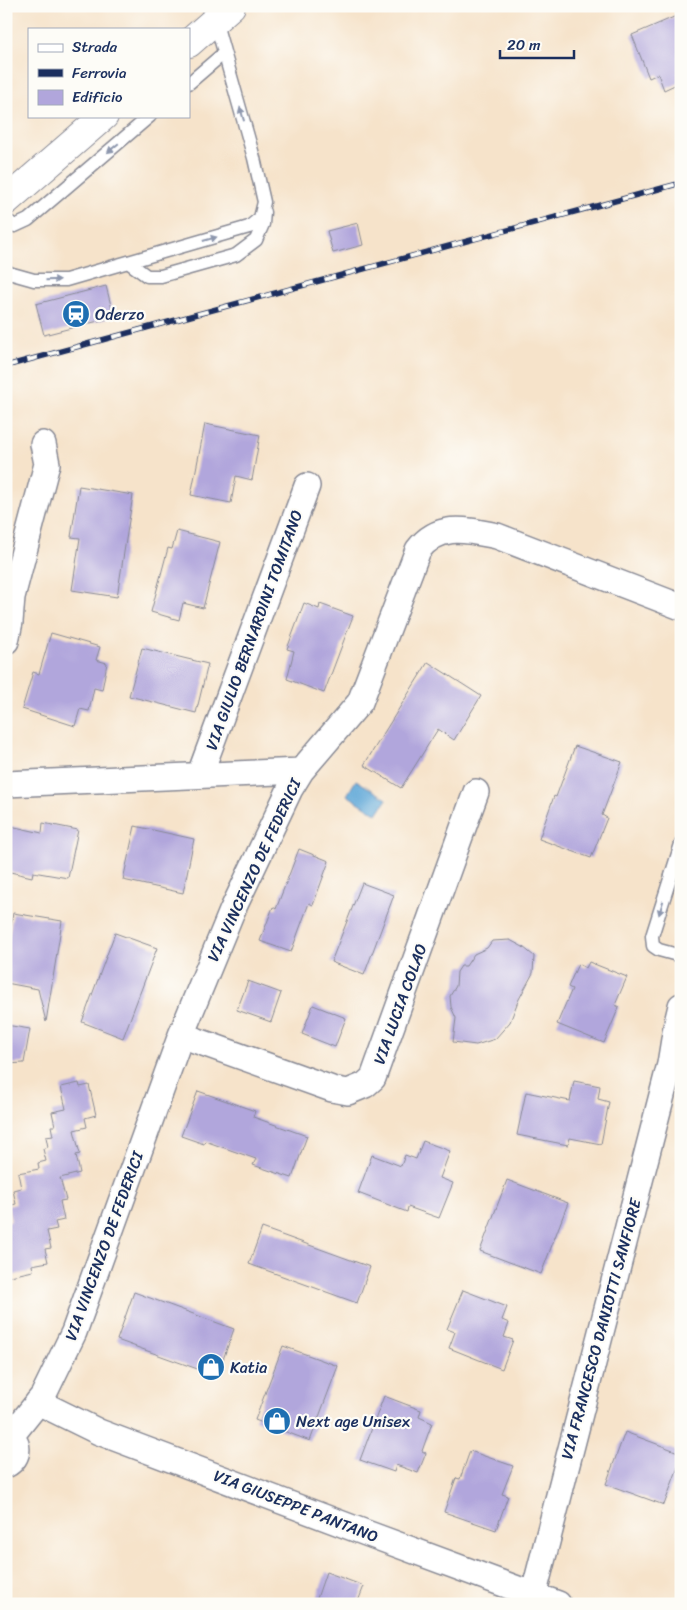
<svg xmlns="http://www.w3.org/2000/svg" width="687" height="1610" font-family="Sriracha,sans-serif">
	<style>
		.water { fill: #61a8d8; stroke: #3e6c9b }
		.building { fill: #b1a6dc }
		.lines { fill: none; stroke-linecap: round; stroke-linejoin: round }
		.lane-casing { stroke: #888994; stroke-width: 15 }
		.street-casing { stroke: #888994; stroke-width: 28 }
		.secondary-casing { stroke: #888994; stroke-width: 30 }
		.lane { stroke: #fff; stroke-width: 12 }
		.street { stroke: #fff; stroke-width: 25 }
		.secondary { stroke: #fff; stroke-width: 28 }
		.rail-casing { stroke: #1b2f5e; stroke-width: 5.5 }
		.rail { stroke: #fdfcf7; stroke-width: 4; stroke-dasharray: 11; stroke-linecap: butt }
		.oneway { fill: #8d97ae }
		.labels { text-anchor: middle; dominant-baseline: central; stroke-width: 4.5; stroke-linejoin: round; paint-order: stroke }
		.poi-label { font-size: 16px; fill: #1b2f5e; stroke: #fdfcf7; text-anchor: start }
		.street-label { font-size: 16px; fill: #1b2f5e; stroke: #fdfcf7 }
	</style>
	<rect width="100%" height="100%" fill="#fdfcf7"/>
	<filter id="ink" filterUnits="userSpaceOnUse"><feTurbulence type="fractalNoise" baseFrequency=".02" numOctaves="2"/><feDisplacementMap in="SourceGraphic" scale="10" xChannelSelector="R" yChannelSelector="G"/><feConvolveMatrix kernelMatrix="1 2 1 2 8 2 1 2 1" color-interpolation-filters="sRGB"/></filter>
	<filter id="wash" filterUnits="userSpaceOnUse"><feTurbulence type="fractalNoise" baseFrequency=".0096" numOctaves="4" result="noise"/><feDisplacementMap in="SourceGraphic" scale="20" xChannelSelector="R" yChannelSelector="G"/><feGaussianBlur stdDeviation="1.12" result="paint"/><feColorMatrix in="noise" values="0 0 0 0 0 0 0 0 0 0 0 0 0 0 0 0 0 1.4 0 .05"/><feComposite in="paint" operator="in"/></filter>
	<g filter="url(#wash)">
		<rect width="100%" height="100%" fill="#f6e3ca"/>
		<path class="water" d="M 356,780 L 387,799 L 377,814 L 347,795 Z"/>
		<g id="blocks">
			<path class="building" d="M 681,14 L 681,82 L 664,90 L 658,74 L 649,78 L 632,35 Z
				M 358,223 L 363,245 L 333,253 L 327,231 Z
				M 106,286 L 114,317 L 44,335 L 36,304 Z
				M 205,424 L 260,435 L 252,480 L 236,476 L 231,503 L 191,495 Z
				M 79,486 L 133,495 L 117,597 L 72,590 L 80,538 L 71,537 Z
				M 177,531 L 220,542 L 203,608 L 183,603 L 179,620 L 151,612 L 168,548 L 172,549 Z
				M 304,603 L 319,609 L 320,604 L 353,616 L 324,693 L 287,679 L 294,651 L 287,649 Z
				M 51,633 L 100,647 L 96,660 L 107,663 L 102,690 L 94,688 L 89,711 L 80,709 L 75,726 L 22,709 L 33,672 L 39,674 Z
				M 142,648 L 208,664 L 196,713 L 129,696 Z
				M 428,662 L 481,696 L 454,740 L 438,729 L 401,788 L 364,765 Z
				M 575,746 L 622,762 L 602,815 L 607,818 L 591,858 L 539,839 L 554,796 L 556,797 Z
				M 43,823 L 78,830 L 68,878 L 33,872 L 32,877 L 6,871 L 6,825 L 42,833 Z
				M 135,826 L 194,839 L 183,893 L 123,880 Z
				M 299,849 L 329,861 L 313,905 L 309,903 L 291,952 L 260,941 L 273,907 L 276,909 Z
				M 362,883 L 394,895 L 364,975 L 331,962 Z
				M 13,913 L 62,921 L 46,1022 L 38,989 L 6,983 L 6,953 Z
				M 115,933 L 157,948 L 123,1038 L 82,1022 Z
				M 510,940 L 523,947 L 534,956 L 533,973 L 518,1001 L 510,1022 L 495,1039 L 476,1045 L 453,1042 L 456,1018 L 451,1007 L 450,996 L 456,986 L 457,972 L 461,966 L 466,966 L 474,954 L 487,948 L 492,941 Z
				M 589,962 L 627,977 L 615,1005 L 619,1007 L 604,1043 L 557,1024 L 572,989 L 568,987 L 578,964 L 586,968 Z
				M 248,981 L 281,993 L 271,1022 L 237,1010 Z
				M 313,1005 L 346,1018 L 335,1047 L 302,1034 Z
				M 6,1025 L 30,1029 L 24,1063 L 6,1064 Z
				M 574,1081 L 600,1086 L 598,1099 L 609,1102 L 601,1144 L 570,1138 L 568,1145 L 517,1135 L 526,1092 L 570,1101 Z
				M 79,1083 L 80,1087 L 89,1085 L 96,1115 L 85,1118 L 87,1127 L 74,1130 L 80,1154 L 76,1155 L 80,1173 L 60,1178 L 66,1200 L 60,1201 L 64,1220 L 55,1222 L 57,1229 L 47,1231 L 51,1248 L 45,1249 L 48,1262 L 32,1265 L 33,1271 L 6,1277 L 6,1222 L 11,1221 L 8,1206 L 16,1204 L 13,1190 L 21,1188 L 18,1173 L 39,1169 L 38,1163 L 46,1161 L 43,1149 L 48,1147 L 46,1137 L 53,1136 L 51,1126 L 55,1126 L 52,1112 L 66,1109 L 61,1087 Z
				M 198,1091 L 255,1111 L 253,1117 L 307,1136 L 292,1178 L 253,1165 L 256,1159 L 205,1141 L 204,1144 L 181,1136 Z
				M 423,1141 L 450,1151 L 440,1178 L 453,1183 L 439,1218 L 408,1207 L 407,1212 L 358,1193 L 372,1155 L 401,1166 L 405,1155 L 416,1159 Z
				M 507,1180 L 568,1203 L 541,1274 L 480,1251 Z
				M 262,1228 L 370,1267 L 357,1303 L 249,1264 Z
				M 463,1290 L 507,1307 L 502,1320 L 509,1323 L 504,1337 L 513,1340 L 502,1369 L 449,1348 L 455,1332 L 447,1329 Z
				M 134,1292 L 234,1329 L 217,1376 L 117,1340 Z
				M 283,1346 L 338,1366 L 310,1441 L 255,1420 Z
				M 384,1396 L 421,1410 L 419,1417 L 432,1423 L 422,1451 L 426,1453 L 418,1473 L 396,1465 L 394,1472 L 360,1460 Z
				M 625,1432 L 681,1453 L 681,1459 L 664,1505 L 606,1484 Z
				M 470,1451 L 513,1466 L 502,1494 L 508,1496 L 496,1530 L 444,1512 L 456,1478 L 460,1479 Z
				M 326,1572 L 364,1586 L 357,1604 L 315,1604 Z"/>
		</g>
	</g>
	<g filter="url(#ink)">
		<use href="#blocks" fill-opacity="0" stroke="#888994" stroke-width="1"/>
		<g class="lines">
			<g class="lane-casing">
				<path id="lane" d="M 189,83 L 224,53
					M 6,220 L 15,226 L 28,220 L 150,116
					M 128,262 L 147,276 L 161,276 L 236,255 L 256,240 L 263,224 L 264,212
					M 6,270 L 9,273 L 34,280 L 66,280 L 249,227 L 260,218 L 264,202 L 254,158 L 215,20
					M 681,844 L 652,936 L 653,946 L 659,950 L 681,956"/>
			</g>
			<g class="street-casing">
				<path id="street" d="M 6,641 L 10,622 L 12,597 L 47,464 L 43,444
					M 200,774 L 307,486
					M 6,784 L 301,771
					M 181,1035 L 332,1089 L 348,1092 L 365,1085 L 373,1078 L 476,792
					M 38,1402 L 99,1432 L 366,1533 L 558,1604
					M 6,1433 C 20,1441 21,1457 6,1465
					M 11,1436 L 43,1396 L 74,1332 L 181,1035 L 232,911 L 290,789 L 301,771 L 360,702 L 418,550 C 439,522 467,530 497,536 L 681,607
					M 531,1604 L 670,1064 L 676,1027 L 681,1006"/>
			</g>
			<g class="secondary-casing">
				<path id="secondary" d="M 189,43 L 231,6
					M 6,201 L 104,116"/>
			</g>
			<use href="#lane" class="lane"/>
			<use href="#street" class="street"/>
			<use href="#secondary" class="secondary"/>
			<g class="rail-casing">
				<path id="rail" d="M 6,366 L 681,183"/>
			</g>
			<use href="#rail" class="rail"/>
		</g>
		<defs><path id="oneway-solid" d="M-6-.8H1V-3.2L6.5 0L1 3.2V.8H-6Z" transform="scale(1.25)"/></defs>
		<g class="oneway">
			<use href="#oneway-solid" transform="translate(242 114) rotate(-106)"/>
			<use href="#oneway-solid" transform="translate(113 148) rotate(140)"/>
			<use href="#oneway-solid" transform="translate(210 239) rotate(-16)"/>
			<use href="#oneway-solid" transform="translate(53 280) rotate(-1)"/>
			<use href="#oneway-solid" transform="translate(661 908) rotate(107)"/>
		</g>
	</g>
	<defs>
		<g id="station-disc" transform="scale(1.4375)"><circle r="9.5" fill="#1f6fb2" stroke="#fdfcf7"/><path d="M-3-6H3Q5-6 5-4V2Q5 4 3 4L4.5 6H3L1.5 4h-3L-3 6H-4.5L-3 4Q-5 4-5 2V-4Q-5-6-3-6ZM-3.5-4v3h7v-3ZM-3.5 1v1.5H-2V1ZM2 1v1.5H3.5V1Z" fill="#fff"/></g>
		<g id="shop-disc" transform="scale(1.4375)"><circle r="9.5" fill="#1f6fb2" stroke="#fdfcf7"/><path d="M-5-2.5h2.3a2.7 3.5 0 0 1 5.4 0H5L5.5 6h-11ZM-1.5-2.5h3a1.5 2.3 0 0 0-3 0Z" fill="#fff"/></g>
	</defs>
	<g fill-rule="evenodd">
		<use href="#station-disc" x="76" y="314"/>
		<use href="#shop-disc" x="211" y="1367"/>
		<use href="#shop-disc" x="277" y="1421"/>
	</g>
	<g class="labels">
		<g class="poi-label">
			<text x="95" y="314">Oderzo</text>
			<text x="230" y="1367">Katia</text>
			<text x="296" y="1421">Next age Unisex</text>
		</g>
		<g class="street-label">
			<text transform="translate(254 630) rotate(-70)">VIA GIULIO BERNARDINI TOMITANO</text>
			<text transform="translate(254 870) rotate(-65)">VIA VINCENZO DE FEDERICI</text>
			<text transform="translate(400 1004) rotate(-70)">VIA LUCIA COLAO</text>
			<text transform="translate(104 1246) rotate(-70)">VIA VINCENZO DE FEDERICI</text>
			<text transform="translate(601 1329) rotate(-75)">VIA FRANCESCO DANIOTTI SANFIORE</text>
			<text transform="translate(296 1506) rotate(21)">VIA GIUSEPPE PANTANO</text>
		</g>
	</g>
	<rect width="687" height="1610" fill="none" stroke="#fdfcf7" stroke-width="25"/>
	<rect x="28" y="28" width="162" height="90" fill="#fdfcf7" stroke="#a3aaba"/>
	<rect x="38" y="44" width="25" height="8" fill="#ffffff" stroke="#a3aaba"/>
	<text x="72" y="52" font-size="15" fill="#1b2f5e">Strada</text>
	<rect x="38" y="69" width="25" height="8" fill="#1b2f5e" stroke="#a3aaba"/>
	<text x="72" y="78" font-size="15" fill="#1b2f5e">Ferrovia</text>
	<rect x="38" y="90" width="25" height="15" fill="#b1a6dc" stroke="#a3aaba"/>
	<text x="72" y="102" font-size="15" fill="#1b2f5e">Edificio</text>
	<path d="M500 50v8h74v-8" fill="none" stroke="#1b2f5e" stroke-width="2.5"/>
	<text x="507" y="50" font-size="15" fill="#1b2f5e" stroke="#fdfcf7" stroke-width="4" paint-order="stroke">20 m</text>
</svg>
